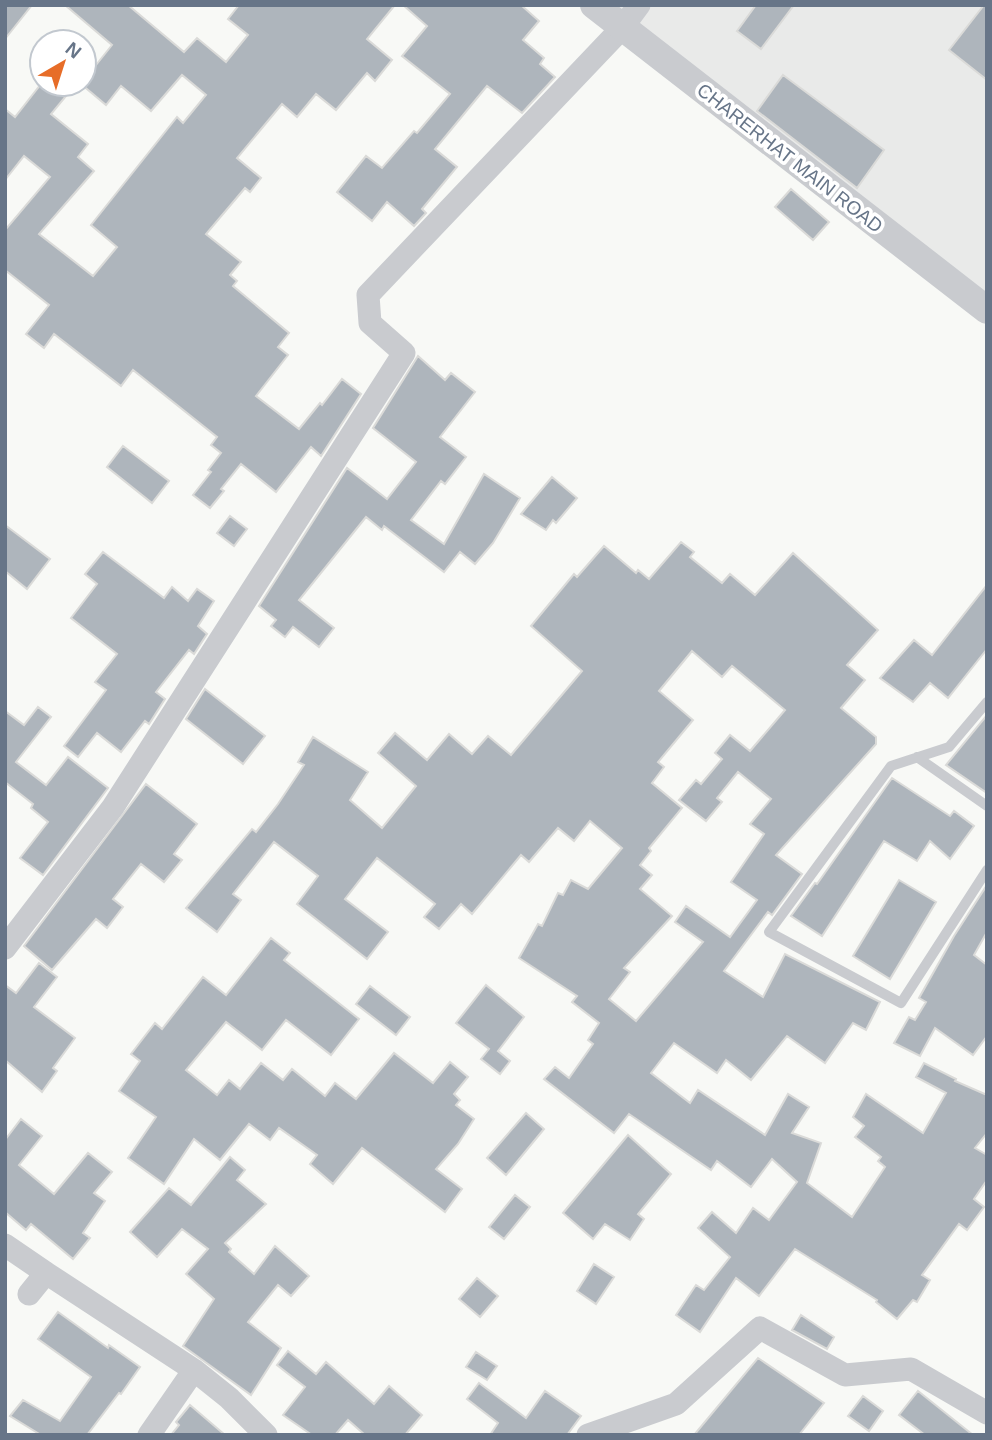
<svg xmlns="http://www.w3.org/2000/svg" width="992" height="1440" font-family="Arial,sans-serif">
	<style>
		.built { fill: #e9eae9 }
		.building { fill: #aeb5bc; stroke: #dadad8; stroke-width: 2; fill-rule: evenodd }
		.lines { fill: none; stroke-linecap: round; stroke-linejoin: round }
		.service { stroke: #c9cbcf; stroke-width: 10 }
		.minor { stroke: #c9cbcf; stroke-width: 23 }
		.tertiary { stroke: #c9cbcf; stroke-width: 28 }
		.labels { text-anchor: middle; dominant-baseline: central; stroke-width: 7; stroke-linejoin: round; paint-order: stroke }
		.street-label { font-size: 19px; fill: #677588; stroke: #fff }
	</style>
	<rect width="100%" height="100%" fill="#f8f9f6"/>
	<path class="built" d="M 592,5 L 987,5 L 987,311 Z"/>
	<path class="building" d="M 5,5 L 32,5 L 5,39 Z
		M 65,5 L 128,5 L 184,52 L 197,38 L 226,62 L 248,35 L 228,19 L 239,5 L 395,5 L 367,39 L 392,60 L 375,81 L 367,73 L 336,110 L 316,94 L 297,117 L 282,104 L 237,158 L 261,178 L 250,192 L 245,188 L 206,234 L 241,262 L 230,275 L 237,281 L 233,286 L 289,333 L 278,347 L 288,355 L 256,396 L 299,429 L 320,403 L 322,405 L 342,379 L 361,394 L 321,456 L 311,447 L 276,492 L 241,464 L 221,489 L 224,491 L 210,508 L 193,495 L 211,472 L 208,470 L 221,453 L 211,445 L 217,437 L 133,370 L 121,386 L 54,334 L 44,348 L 26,334 L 49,305 L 5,270 L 5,230 L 50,177 L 24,156 L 5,180 L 5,109 L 15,117 L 41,84 L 76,84 L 51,114 L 88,144 L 78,157 L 94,171 L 39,234 L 93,276 L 117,247 L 91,225 L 177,117 L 183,123 L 206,95 L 182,75 L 151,111 L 121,86 L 106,105 L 81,84 L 84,84 L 84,80 L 112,45 Z
		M 403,5 L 521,5 L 539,21 L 523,40 L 544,58 L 540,64 L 555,77 L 522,113 L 487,86 L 435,149 L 457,167 L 422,209 L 426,213 L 414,226 L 387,202 L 372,221 L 337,192 L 366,156 L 382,168 L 414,131 L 417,133 L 450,94 L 402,56 L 427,26 Z
		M 756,5 L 794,5 L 761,49 L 737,31 Z
		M 984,5 L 987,5 L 987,80 L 949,50 Z
		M 783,75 L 884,150 L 857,188 L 757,111 Z
		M 791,189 L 829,222 L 813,240 L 775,207 Z
		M 418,356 L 445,380 L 451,373 L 475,392 L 440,437 L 466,457 L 445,484 L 441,481 L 411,520 L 444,544 L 484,474 L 520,498 L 493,543 L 475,564 L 460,552 L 444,572 L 384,526 L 382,530 L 366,517 L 299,600 L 334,628 L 319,647 L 293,627 L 285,637 L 271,626 L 276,620 L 259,606 L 347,468 L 387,499 L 416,462 L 373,428 Z
		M 123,446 L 169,481 L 152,503 L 107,467 Z
		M 552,477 L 577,498 L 556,523 L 553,520 L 546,530 L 521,514 Z
		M 230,516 L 247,529 L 234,546 L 217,533 Z
		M 5,525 L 50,559 L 27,589 L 5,571 Z
		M 681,542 L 694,552 L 690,557 L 722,583 L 730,574 L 755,595 L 793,553 L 878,630 L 847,665 L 865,680 L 841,708 L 876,737 L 876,744 L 776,855 L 802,874 L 772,915 L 768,912 L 724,971 L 763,997 L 785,954 L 880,1002 L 866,1030 L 853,1023 L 825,1063 L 787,1036 L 751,1080 L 726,1060 L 717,1073 L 674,1043 L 651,1073 L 690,1103 L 698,1090 L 765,1135 L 788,1094 L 809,1107 L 792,1133 L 821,1143 L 807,1183 L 852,1217 L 885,1167 L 878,1161 L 881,1157 L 855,1137 L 864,1126 L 853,1117 L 866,1094 L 923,1133 L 946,1093 L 916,1077 L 924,1063 L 956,1079 L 955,1081 L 987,1095 L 987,1133 L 975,1148 L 987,1155 L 987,1180 L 974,1199 L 984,1207 L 967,1230 L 959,1224 L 922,1275 L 930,1280 L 917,1302 L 913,1300 L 897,1319 L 876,1302 L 877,1300 L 795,1249 L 759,1296 L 736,1278 L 700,1332 L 676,1315 L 696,1285 L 704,1290 L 730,1257 L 698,1228 L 712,1212 L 736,1233 L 753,1208 L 769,1220 L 797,1182 L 772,1159 L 751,1187 L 717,1161 L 711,1170 L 629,1114 L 614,1133 L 544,1079 L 555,1067 L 569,1078 L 593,1044 L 588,1040 L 599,1023 L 572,1002 L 577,996 L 519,958 L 538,924 L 542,926 L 558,893 L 563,895 L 571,880 L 588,889 L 622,848 L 590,821 L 574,841 L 558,828 L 529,862 L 521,855 L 472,914 L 461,904 L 439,929 L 424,917 L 435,904 L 377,858 L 345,899 L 388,932 L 367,959 L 297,904 L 318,876 L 274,842 L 233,894 L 241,900 L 217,932 L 186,908 L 252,829 L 256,832 L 278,804 L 304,765 L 298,762 L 313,737 L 368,772 L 350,800 L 382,828 L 416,786 L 378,753 L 395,733 L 427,760 L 449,734 L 472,754 L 488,736 L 511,755 L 582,671 L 531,626 L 574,574 L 577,577 L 604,546 L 636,573 L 638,570 L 649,579 ZM 692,651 L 722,677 L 732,666 L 785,710 L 750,751 L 730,735 L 715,753 L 722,759 L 701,784 L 696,780 L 679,800 L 706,821 L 722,802 L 717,798 L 738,772 L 771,799 L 750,824 L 764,834 L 731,882 L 757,900 L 730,937 L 686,906 L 675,922 L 703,942 L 636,1021 L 609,999 L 630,972 L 624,968 L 672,916 L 640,889 L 652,875 L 640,865 L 651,851 L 649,848 L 682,808 L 652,783 L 664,767 L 658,762 L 693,720 L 659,691 Z
		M 103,552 L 164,598 L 172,587 L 188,601 L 197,589 L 214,601 L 198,626 L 207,634 L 194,654 L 189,650 L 156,692 L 165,699 L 149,724 L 145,721 L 121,752 L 97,733 L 78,757 L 64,746 L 106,690 L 95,682 L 117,654 L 71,618 L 97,584 L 85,574 Z
		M 987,585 L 987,649 L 948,698 L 930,683 L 913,702 L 880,678 L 914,640 L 932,655 Z
		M 205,689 L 265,736 L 243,764 L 186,719 Z
		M 38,707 L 51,717 L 16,762 L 46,785 L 68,757 L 108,788 L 43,875 L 20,858 L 48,822 L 31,808 L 33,804 L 5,782 L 5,711 L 24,725 Z
		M 987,715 L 987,793 L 946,765 Z
		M 892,778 L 950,816 L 954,811 L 974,826 L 950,859 L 930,841 L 917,861 L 884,841 L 822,936 L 791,916 L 815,883 L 817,884 Z
		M 146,784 L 197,824 L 174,854 L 182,860 L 164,882 L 141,864 L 113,899 L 123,907 L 107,928 L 96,919 L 52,970 L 24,946 Z
		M 899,880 L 936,902 L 890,979 L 853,956 Z
		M 987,885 L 987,932 L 974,955 L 987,965 L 987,1036 L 973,1055 L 935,1028 L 920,1056 L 894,1043 L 909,1017 L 915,1020 L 926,1002 L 919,998 L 954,936 Z
		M 271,938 L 290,953 L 284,960 L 359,1019 L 331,1055 L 286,1020 L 262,1050 L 226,1022 L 186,1070 L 217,1095 L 229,1080 L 240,1089 L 261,1063 L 283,1080 L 292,1069 L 325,1096 L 335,1083 L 356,1099 L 394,1053 L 433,1083 L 450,1062 L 468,1077 L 454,1094 L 460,1100 L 456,1105 L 474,1119 L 458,1144 L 436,1169 L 462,1189 L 445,1212 L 362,1148 L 333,1184 L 310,1164 L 317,1155 L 279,1128 L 270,1140 L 249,1124 L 220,1160 L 194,1139 L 164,1184 L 128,1158 L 156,1117 L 119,1091 L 140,1061 L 131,1054 L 155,1023 L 162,1029 L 203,977 L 226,995 Z
		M 39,963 L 57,977 L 34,1007 L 75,1038 L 53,1068 L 57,1071 L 42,1092 L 5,1060 L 5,985 L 16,993 Z
		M 486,985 L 524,1017 L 498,1051 L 510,1061 L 500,1074 L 481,1059 L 489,1049 L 456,1023 Z
		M 370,986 L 410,1017 L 396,1035 L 356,1004 Z
		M 526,1113 L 544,1129 L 506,1175 L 487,1158 Z
		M 21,1119 L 42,1136 L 19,1165 L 54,1194 L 88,1153 L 112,1172 L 94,1193 L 105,1201 L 83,1233 L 90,1238 L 73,1259 L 31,1224 L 26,1230 L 5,1212 L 5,1140 Z
		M 628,1135 L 671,1174 L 638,1214 L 644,1219 L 630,1240 L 605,1224 L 593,1239 L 563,1213 Z
		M 230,1157 L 245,1170 L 237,1180 L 266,1204 L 225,1243 L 231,1249 L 229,1252 L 254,1274 L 275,1246 L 309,1276 L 291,1296 L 278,1285 L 248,1322 L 281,1348 L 251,1395 L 183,1346 L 214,1299 L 186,1274 L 208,1249 L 182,1229 L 157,1257 L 130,1232 L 169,1188 L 191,1205 Z
		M 515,1195 L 530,1207 L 504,1239 L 489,1227 Z
		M 594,1264 L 614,1277 L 596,1304 L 577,1291 Z
		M 477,1278 L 498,1296 L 480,1317 L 459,1299 Z
		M 58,1312 L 108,1348 L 109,1345 L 140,1367 L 121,1394 L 119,1393 L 87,1435 L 41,1435 L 10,1416 L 23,1400 L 60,1421 L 91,1377 L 38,1339 Z
		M 801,1315 L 834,1337 L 827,1349 L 792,1330 Z
		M 288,1351 L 316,1374 L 326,1362 L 374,1404 L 389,1386 L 422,1415 L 405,1435 L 365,1435 L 348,1420 L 335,1435 L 312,1435 L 283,1415 L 305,1387 L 277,1365 Z
		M 476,1352 L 497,1366 L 487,1380 L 466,1367 Z
		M 758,1358 L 824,1403 L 799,1435 L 694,1435 Z
		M 479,1383 L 526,1418 L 545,1391 L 581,1416 L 567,1435 L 490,1435 L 498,1423 L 467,1399 Z
		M 918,1391 L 973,1435 L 925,1435 L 899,1415 Z
		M 863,1396 L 883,1411 L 869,1431 L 848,1416 Z
		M 190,1405 L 225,1435 L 171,1435 L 179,1425 L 176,1422 Z"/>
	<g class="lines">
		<path class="service" d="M 987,702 L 949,747 L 891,766 L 769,932 L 901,1003 L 987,870
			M 917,757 L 987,806"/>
		<path class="minor" d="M 5,948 L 113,807 L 404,353 L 370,323 L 368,295 L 622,28 L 639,5
			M 5,1245 L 46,1273 L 29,1294
			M 46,1273 L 194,1370 L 229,1398 L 266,1435
			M 149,1435 L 194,1370
			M 588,1435 L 676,1404 L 760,1328 L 845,1375 L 911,1369 L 987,1413"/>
		<path class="tertiary" d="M 594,5 L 987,310"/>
	</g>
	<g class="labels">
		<g class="street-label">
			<text transform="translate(790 158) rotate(38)">CHARERHAT MAIN ROAD</text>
		</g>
	</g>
	<rect width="992" height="1440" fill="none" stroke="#677588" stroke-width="14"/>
	<g transform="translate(63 63) rotate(39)"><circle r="33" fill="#ffffff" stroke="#c2c8cf" stroke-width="2"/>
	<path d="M0-5L12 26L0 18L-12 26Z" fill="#e76d28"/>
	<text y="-10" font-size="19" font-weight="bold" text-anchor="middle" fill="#677588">N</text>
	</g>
</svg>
